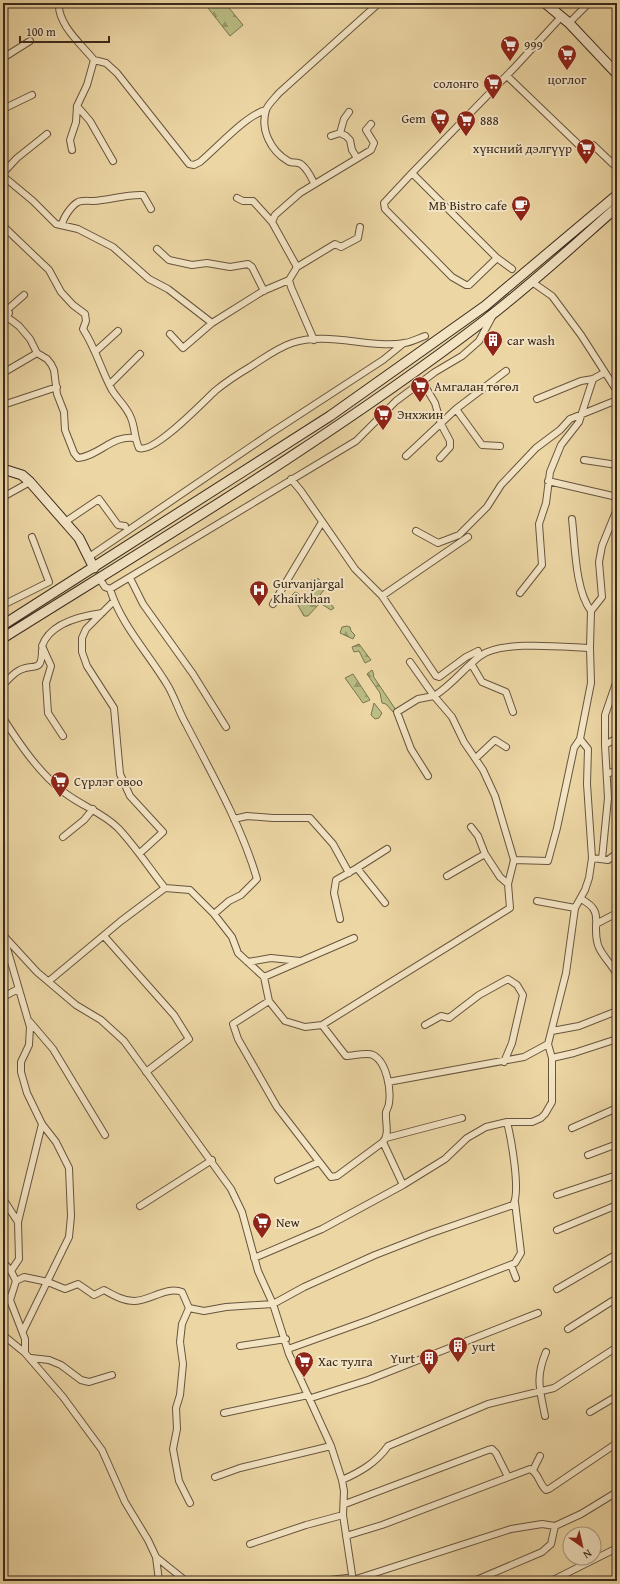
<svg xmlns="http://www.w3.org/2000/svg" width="620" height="1584" font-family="'Gentium Book Plus',serif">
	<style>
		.forest { fill: url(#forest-firs); stroke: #7a7450 }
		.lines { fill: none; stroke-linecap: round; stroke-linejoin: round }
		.street-casing { stroke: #67553e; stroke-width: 8 }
		.secondary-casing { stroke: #3b2a1c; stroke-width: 11 }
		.street { stroke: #f3e4c4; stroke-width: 6 }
		.secondary { stroke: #f3e4c4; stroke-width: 9 }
		.labels { text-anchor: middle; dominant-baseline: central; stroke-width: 4; stroke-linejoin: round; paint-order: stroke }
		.poi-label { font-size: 13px; fill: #3b2a1c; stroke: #f3e4c4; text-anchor: start }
	</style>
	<defs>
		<pattern id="forest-firs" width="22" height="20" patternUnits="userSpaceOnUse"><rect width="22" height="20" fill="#babd84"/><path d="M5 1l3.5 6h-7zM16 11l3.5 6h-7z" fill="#989a6b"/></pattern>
	</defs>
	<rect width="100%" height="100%" fill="#ecd6a4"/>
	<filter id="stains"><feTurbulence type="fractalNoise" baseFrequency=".005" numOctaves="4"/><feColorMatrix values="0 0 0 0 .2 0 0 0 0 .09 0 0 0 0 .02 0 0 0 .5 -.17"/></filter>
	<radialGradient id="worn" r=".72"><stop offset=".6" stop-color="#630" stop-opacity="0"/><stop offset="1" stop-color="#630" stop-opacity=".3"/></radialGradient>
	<path class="forest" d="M 204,3 L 213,3 L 216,7 L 220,3 L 225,3 L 243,25 L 230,36 Z
		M 314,578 L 319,579 L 324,590 L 320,595 L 327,599 L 334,608 L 331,610 L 320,603 L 308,616 L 304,616 L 292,595 L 295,592 L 298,593 L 303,603 L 306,604 L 314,595 L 308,583 Z
		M 347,626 L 350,627 L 351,631 L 355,635 L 353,639 L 340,633 L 342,627 Z
		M 359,644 L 371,660 L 365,663 L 359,651 L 354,652 L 352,647 Z
		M 372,670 L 374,675 L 373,676 L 396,710 L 393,712 L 386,704 L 382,703 L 380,693 L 367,674 Z
		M 353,674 L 370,700 L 363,703 L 345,678 Z
		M 374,703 L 382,713 L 379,718 L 375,719 L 371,715 Z"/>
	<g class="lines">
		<g class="street-casing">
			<path id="street" d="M 59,3 C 57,24 82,45 94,60 L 87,85 L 77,106 L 76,122 L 70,140 L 72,150
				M 569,23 L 589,3
				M 3,58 L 30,41
				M 94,60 L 106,63 L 117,73 L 189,164 L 194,165 L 200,162 C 218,147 246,115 266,110
				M 507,76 L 581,147 L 593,145 L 613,164
				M 77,106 L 90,121 L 113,161
				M 3,109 L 32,95
				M 340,133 L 344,119 L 349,112
				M 331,136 L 340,133 L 346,136 L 350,140 L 352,150 L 357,158
				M 3,173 L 17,158 L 47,134
				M 412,173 L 515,67 L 562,16
				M 3,176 L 33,201 L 56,224 L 78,229 L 113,247 L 149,279 L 168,289 L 212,323 L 263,291 L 289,280
				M 314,183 C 311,177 308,170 302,165 C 298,161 292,164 288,161 C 271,151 260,130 266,110 C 268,104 276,97 279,93 L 379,3
				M 237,198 L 243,201 L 253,201 L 272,222 L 297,267 L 289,280 L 291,287 L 314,340
				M 272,222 L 275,215 L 300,193 L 371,150 L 374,143 L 366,130 L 371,124
				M 62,225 C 63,218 71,206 78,202 C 82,200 88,201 93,201 C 110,200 127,194 143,195 L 151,209
				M 3,226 L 49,270 L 61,292 L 73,305 L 85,314 L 86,321 L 83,329 C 96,349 101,370 112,390 C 118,400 127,407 131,418 C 135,427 134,437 139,448 C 154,454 203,402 215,391 C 226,382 238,374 250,367 C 264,358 277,348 292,343 C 328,331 369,349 405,343 C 412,342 419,338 425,336
				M 157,249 L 169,260 L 192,265 L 207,263 L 230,267 L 248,264 L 252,267 L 264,291
				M 497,258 L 469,285 L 466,285 L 452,277 L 385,209 L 384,203 L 412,173 L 497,258 L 512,269
				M 297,267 L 335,244 L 341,247 L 358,238 L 360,227
				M 532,282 L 552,296 L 581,335 L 617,391
				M 7,317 L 9,313 L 8,309 L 24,295
				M 3,318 L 7,317 L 19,326 L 30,339 L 37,353 L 47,359 L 51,364 L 54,370 L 57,394 L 64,412 L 65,430 L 74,453 L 78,458 C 99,456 112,435 134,438
				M 170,334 L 183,348 L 212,323
				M 96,351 L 118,331
				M 3,373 L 37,353
				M 422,381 L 435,403 L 441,424 L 450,441 L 450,447 L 440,458
				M 110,384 L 140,354
				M 537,399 L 581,381 L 593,379
				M 3,405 L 57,387
				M 456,409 L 506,371
				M 406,456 L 456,409 L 482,445 L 500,446
				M 584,460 L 617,465
				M 291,479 L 301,491 L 355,569 L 382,596 L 436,676 L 439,677 L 466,657 L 478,651
				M 548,481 L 617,497
				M 3,497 L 30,482
				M 617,509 L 602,546 L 599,562 L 602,597 L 591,611 L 590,648 L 591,683 L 580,739 L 588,749 L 587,784 L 592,858 L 608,860 L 617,853
				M 572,519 C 575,544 575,590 591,611
				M 65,522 L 99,499 L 118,525 L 125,526
				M 416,531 L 438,543 L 459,535 L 487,507 L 501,485 L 536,448 L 560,430 L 570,419 L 617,400
				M 89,557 L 271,433 L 383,360 L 404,343
				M 99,578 L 105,587 L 110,589 L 356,441 L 396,401 L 435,372 L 462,356 L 479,341 L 492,317
				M 130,578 L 143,604 L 193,674 L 226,727
				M 110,589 C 121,625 149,654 168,686 C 175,698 179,712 186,724 C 211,772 242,827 257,879 L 241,895 L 229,901 L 214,914
				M 520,593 L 542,565 L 539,524 L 546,503 L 550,472 L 561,445 L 579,422 L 593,379 L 604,373
				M 382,596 L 468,537
				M 114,601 L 86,629 L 82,638 L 82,652 L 87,666 L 114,708 L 120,774 L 130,796 L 163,832 L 140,853
				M 273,604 L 322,522
				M 3,605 L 49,582 L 32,537
				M 410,662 L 434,696 C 452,685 464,668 480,656 C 501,640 564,647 590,648
				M 472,665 L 482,682 L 506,692 L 513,712
				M 3,685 C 8,680 13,673 20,670 C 33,663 42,674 42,650
				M 3,718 C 20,745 40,774 65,793 C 82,806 103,813 118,828 C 136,847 149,868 165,888
				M 63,736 L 48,713 L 46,683 L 51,666 L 42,646 C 50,623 80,616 102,613
				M 605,745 L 605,715 L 617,680
				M 476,758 L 495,740 L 506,747
				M 607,774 L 617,770
				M 234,819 L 247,816 L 273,818 L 310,818 L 333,844 L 349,873
				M 471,827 L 478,836 L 485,854
				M 63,837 L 84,820 L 93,809
				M 602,859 L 608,798 L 605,745 L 617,738
				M 514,860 L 548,861 L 557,828 L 574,748 L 580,739
				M 357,868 L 387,849
				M 447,876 L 485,854 L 500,877 L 508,884
				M 581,899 C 606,912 591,923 598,945 C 601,955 612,964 617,975
				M 537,901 L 575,908
				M 340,919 L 334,893 L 336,880 L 357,868 L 385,903
				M 596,924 L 617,913
				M 3,935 L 37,972 L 76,1005 L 101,1020 L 124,1041 L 231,1189 L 242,1212 L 258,1271 L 273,1304 L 289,1354 L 331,1446 L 342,1480 L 344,1491 L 343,1515 L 353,1581
				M 104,936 L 174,1015 L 189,1039 L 146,1072
				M 4,938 L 30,1027 L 29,1045 L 21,1062 L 21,1072 L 27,1093 L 42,1124 L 56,1142 L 69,1168 L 71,1216 L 69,1237 L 23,1331
				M 248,962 L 271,958 L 300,961
				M 264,977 L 354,938
				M 49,981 L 121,921 L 165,888 L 190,890 L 214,914 L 232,937 L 238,953 L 264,977 L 269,1001 L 285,1021 L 305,1027 L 322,1025 L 346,1056 C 353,1056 367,1052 373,1055 C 387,1062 391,1090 389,1103 C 389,1106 387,1109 386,1112 C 385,1122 390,1134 383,1142 L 403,1185
				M 3,997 L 18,989
				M 269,1001 L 233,1024 L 238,1039 L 277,1107 L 331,1177 L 337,1176 L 383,1142
				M 30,1022 L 53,1049 L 105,1135
				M 322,1025 L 510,908 L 508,884 L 514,860 L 495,796 L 483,770 L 464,742 L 452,717 L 434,696 L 418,699 L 397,712 L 411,749 L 428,776
				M 425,1025 L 441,1016 L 449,1018 L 479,995 L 508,979 L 517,985 L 523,995 L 512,1043 L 504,1062
				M 552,1031 L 579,1026 L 617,1011
				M 552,1058 L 574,1053 L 617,1039
				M 388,1082 L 524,1057 L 548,1044
				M 572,1128 L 617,1108
				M 386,1138 L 462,1118
				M 588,1155 L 617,1144
				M 278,1180 L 319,1162
				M 557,1195 L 617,1175
				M 3,1199 L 18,1222
				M 140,1206 L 212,1160
				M 557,1230 L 617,1205
				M 254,1258 L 322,1229 L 403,1185 L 445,1159 L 467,1138 L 486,1127 L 507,1122 L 532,1122 L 541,1118 L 545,1114 L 552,1102 L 552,1058 L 548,1044 L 566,973 L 575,908 L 585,890 L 589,878 L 592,858
				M 3,1262 L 11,1271 L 16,1281 L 10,1300 L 25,1339 L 25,1353 L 63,1397 L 102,1450 L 125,1502 L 148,1540 L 156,1557 L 159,1581
				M 511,1265 L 516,1278
				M 11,1271 L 19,1259 L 18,1222 L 42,1124
				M 16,1281 L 24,1277 L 48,1282 L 65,1289 L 78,1284 L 94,1295 L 104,1290 C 113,1295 123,1301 134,1301 C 149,1301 167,1286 182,1292 L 189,1308 L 204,1311 L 226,1307 L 273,1304 L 304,1287 L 375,1255 L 429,1234 L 513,1205 C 521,1192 511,1138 507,1122
				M 557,1289 L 617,1254
				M 3,1293 L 10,1300
				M 189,1308 L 182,1324 L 180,1342 L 183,1364 L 180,1395 L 176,1408 L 177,1429 L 173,1449 L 179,1481 L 190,1503
				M 568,1329 L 617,1298
				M 3,1335 L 25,1353
				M 240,1346 L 286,1339
				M 288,1349 L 369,1320 L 515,1263 L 521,1253 L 515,1202
				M 31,1358 L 49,1360 L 61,1365 L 81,1380 L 89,1382 L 112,1375
				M 311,1398 L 368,1380 L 538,1313
				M 590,1412 L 617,1396
				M 224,1413 L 308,1395
				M 545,1416 C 540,1390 535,1378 546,1352
				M 533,1470 L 540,1456
				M 215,1477 L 240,1468 L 331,1446
				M 342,1480 C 360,1472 376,1463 388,1446 L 488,1404 L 554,1388 L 617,1347
				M 345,1504 L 488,1450 L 492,1449 L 496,1453 L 508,1477
				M 346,1536 L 382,1525 L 530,1469 C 539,1473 539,1484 546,1490 L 549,1489 L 617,1443
				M 250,1544 L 306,1525 L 343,1515
				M 156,1557 L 186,1581
				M 321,1581 L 347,1578 L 353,1580 L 511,1529 L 542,1524 L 555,1526 L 581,1514 L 617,1492
				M 474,1581 L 542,1552 L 551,1544 L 555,1526
				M 551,1581 L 617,1548"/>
		</g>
		<g class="secondary-casing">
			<path id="secondary" d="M 545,3 L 569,23 L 617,74
				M 3,469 L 22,475 L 30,482 L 79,538 L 94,568
				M 3,625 L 330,416 L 485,306 L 617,195
				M 3,638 C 166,536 332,437 485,320 C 531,285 574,245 617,207"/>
		</g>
		<use href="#street" class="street"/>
		<use href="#secondary" class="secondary"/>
	</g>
	<defs>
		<g id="supermarket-pin" transform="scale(1)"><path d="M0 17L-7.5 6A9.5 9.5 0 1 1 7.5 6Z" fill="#8f2418" stroke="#f3e4c4"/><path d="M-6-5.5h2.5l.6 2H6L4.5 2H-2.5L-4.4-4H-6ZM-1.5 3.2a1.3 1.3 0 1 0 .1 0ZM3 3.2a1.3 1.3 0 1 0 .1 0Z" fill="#fff"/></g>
		<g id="cafe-pin" transform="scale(1)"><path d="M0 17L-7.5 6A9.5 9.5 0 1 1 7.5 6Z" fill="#8f2418" stroke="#f3e4c4"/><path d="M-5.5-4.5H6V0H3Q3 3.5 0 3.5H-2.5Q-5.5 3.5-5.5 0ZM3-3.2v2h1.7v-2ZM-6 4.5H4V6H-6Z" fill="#fff"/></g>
		<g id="building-pin" transform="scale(1)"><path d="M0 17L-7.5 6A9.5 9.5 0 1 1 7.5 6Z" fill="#8f2418" stroke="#f3e4c4"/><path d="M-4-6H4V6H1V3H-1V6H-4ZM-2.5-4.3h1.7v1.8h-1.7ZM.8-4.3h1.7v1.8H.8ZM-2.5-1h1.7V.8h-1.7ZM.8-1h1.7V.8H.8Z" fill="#fff"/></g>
		<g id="hospital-pin" transform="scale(1)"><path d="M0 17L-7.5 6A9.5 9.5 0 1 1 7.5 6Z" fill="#8f2418" stroke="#f3e4c4"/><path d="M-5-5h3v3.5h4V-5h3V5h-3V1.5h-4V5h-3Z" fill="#fff"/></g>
	</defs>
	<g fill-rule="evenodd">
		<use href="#supermarket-pin" x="510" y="45"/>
		<use href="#supermarket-pin" x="567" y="54"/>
		<use href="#supermarket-pin" x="493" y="83"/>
		<use href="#supermarket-pin" x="440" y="118"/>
		<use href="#supermarket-pin" x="466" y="120"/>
		<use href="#supermarket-pin" x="586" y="148"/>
		<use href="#cafe-pin" x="521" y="205"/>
		<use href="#building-pin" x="493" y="340"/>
		<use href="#supermarket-pin" x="420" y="386"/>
		<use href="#supermarket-pin" x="383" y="414"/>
		<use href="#hospital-pin" x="259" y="590"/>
		<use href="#supermarket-pin" x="60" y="781"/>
		<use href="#supermarket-pin" x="262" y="1222"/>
		<use href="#building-pin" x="458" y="1346"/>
		<use href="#building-pin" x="429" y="1358"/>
		<use href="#supermarket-pin" x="304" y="1361"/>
	</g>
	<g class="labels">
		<g class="poi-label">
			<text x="524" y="45">999</text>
			<text x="567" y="79" text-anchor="middle">цоглог</text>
			<text x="479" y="83" text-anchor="end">солонго</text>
			<text x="426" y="118" text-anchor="end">Gem</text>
			<text x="480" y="120">888</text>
			<text x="572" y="148" text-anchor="end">хүнсний дэлгүүр</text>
			<text x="507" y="205" text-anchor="end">MB Bistro cafe</text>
			<text x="507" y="340">car wash</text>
			<text x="434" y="386">Амгалан төгөл</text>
			<text x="397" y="414">Энхжин</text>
			<text x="273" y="583">Gurvanjargal<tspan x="273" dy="15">Khairkhan</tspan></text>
			<text x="74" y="781">Сүрлэг овоо</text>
			<text x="276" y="1222">New</text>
			<text x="472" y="1346">yurt</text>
			<text x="415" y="1358" text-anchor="end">Yurt</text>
			<text x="318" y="1361">Хас тулга</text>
		</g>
	</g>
	<rect width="620" height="1584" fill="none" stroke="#ecd6a4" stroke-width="16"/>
	<rect x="4" y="4" width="612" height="1576" fill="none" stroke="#3b2a1c" stroke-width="2"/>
	<rect x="8" y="8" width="604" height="1568" fill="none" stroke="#3b2a1c"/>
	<g transform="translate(582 1546) rotate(146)"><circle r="19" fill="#f3e4c4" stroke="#a99a81"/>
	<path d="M0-3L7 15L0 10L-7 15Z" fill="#8f2418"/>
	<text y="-6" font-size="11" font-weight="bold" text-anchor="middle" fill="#3b2a1c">N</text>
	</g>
	<path d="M20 36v6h89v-6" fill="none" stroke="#3b2a1c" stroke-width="2"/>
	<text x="26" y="36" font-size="12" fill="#3b2a1c" stroke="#f3e4c4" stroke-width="3" paint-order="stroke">100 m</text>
	<rect width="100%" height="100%" filter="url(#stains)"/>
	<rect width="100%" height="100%" fill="url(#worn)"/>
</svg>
